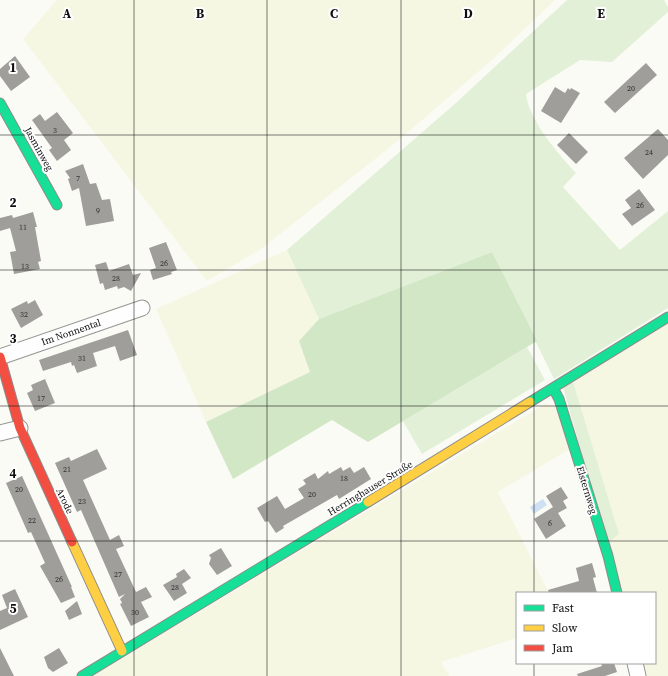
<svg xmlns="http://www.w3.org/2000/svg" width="668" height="676" font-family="'Source Serif 4',serif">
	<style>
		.farmland { fill: #f5f7e2 }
		.green { fill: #e1f0d6 }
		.forest { fill: #d1e7c5 }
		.water { fill: #cee0f3 }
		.building { fill: #9f9e9a }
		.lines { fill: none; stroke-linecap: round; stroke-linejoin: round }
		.street-casing { stroke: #959593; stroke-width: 17 }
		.fast-casing { stroke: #8c8c89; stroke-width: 11 }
		.slow-casing { stroke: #8c8c89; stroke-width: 11 }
		.jam-casing { stroke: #8c8c89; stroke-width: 11 }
		.street { stroke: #fefefe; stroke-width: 15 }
		.fast { stroke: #16e098; stroke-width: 9 }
		.slow { stroke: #ffcf43; stroke-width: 9 }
		.jam { stroke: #f24e42; stroke-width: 9 }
		.grid { fill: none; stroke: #0f0f0f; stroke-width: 1; stroke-opacity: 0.55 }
		.labels { text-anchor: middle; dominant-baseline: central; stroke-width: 4; stroke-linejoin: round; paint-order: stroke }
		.number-label { font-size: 8px; fill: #333332 }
		.street-label { font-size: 10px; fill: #0f0f0f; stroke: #fff }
		.grid-label { font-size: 13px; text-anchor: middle; font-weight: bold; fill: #0f0f0f; stroke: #fff; stroke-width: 4; stroke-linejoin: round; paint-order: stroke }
	</style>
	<rect width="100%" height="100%" fill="#fbfbf5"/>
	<path class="farmland" d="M 57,0 L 555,0 L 494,58 L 399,140 L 261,249 L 207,281 L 23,39 Z
		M 287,250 L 319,319 L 299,341 L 310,372 L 206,422 L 156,309 Z
		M 668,323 L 668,676 L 645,676 L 641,663 L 655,663 L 655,593 L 621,593 L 573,382 Z
		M 545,404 L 557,406 L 570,449 L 498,492 L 549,593 L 517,593 L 517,638 L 441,662 L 449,676 L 93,676 Z"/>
	<path class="green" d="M 567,0 L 664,0 L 668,7 L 668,12 L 612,62 L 580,60 L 526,94 C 528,119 559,155 576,173 L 563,187 L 620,250 L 668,211 L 668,308 L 554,379 L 492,252 L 319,319 L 287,250 L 457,102 Z
		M 527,347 L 545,380 L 422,454 L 403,421 Z
		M 573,382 L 619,534 L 607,543 L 563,387 Z"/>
	<path class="forest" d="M 492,252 L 537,341 L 368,442 L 332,420 L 233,479 L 206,422 L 310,372 L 299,341 L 319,319 Z"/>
	<path class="water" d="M 543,499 L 547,505 L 534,514 L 530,507 Z"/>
	<path class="building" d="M 15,56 L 30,77 L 11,91 L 0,76 L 0,69 Z
		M 646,63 L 657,75 L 615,113 L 604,102 Z
		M 555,87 L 565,93 L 568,88 L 570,90 L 571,88 L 580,93 L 561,123 L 541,111 Z
		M 57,112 L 73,133 L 64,140 L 71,150 L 57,161 L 49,150 L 52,148 L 32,120 L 40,114 L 45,121 Z
		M 658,129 L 668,140 L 668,155 L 643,179 L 624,158 Z
		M 569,133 L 588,152 L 576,164 L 557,145 Z
		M 83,164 L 90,184 L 96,183 L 102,200 L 110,199 L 114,221 L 86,226 L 79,188 L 72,191 L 68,179 L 70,178 L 65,171 Z
		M 639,189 L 655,210 L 632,226 L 622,214 L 631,208 L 625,200 Z
		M 33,212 L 37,227 L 35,227 L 41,261 L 38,262 L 40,269 L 14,274 L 10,252 L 16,251 L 10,228 L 0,231 L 0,218 L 12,215 L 13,218 Z
		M 166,242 L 177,270 L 171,272 L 172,274 L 153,280 L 150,270 L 156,268 L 149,248 Z
		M 106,262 L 109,271 L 129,264 L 133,275 L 141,273 L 131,291 L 124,287 L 118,289 L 117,286 L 105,290 L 103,283 L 100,284 L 95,265 Z
		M 35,300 L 43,315 L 21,328 L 11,309 L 27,301 L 28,304 Z
		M 128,330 L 137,355 L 120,361 L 115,346 L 93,353 L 97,366 L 77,373 L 74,365 L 72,366 L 71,362 L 43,371 L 39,360 Z
		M 45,379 L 55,403 L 35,411 L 27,393 L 33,390 L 31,385 Z
		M 97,449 L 107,469 L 83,480 L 110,540 L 119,535 L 124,546 L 116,549 L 136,592 L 146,587 L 152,597 L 141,602 L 149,617 L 131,626 L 120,604 L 122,603 L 120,599 L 125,594 L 119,597 L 81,510 L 77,512 L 55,463 L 69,457 L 71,461 Z
		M 341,467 L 343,471 L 350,467 L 354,473 L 364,467 L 371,479 L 339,499 L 337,495 L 283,526 L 284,528 L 276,533 L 268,521 L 265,522 L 257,508 L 277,496 L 285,509 L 304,498 L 298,489 L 306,484 L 303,480 L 315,473 L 318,479 L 328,471 L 329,474 Z
		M 22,476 L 72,587 L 71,587 L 75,597 L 61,603 L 40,566 L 45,563 L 31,532 L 28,533 L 6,483 Z
		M 561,487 L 568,498 L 563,501 L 567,508 L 558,513 L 566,526 L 546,539 L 534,519 L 553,507 L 546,496 Z
		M 221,548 L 232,566 L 217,575 L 209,564 L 211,558 L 209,555 Z
		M 592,563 L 596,577 L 593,578 L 597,593 L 549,593 L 548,590 L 579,581 L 576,568 Z
		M 184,569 L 191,578 L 182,584 L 187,593 L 174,601 L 163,585 L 177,577 L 176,574 Z
		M 15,589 L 28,617 L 0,630 L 0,611 L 7,608 L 2,595 Z
		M 77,601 L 82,614 L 69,620 L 65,611 Z
		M 0,648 L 14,676 L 0,676 Z
		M 59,648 L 68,663 L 53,672 L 48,668 L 44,657 Z
		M 601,663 L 614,663 L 617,672 L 605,676 L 578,676 L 577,674 L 602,666 Z"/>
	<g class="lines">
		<g class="street-casing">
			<path id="street" d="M 0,357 L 142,308
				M 0,433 L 20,428
				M 635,663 L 638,676"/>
		</g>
		<g class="fast-casing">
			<path id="fast" d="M 0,103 L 57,205
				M 553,388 L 559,399 L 608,556 L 617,593
				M 530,402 L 668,317
				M 82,676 L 368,502"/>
		</g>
		<g class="slow-casing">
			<path id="slow" d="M 368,502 L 530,402
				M 72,542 L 122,651"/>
		</g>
		<g class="jam-casing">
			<path id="jam" d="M 0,357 L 20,428 L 72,542"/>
		</g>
		<use href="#street" class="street"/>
		<use href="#fast" class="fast"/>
		<use href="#slow" class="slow"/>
		<use href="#jam" class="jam"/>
	</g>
	<path class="grid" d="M 134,0 L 134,676M 267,0 L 267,676M 401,0 L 401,676M 534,0 L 534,593M 0,135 L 668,135M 0,270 L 668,270M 0,406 L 668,406M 0,541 L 668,541M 534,663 L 534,676"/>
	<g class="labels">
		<g class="number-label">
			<text x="631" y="88">20</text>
			<text x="55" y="130">3</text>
			<text x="649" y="152">24</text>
			<text x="78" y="178">7</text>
			<text x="640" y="205">26</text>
			<text x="98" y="210">9</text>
			<text x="23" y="227">11</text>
			<text x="164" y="263">26</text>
			<text x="25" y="266">13</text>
			<text x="116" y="278">28</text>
			<text x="24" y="314">32</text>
			<text x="82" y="358">31</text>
			<text x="41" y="398">17</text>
			<text x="67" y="469">21</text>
			<text x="344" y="478">18</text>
			<text x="19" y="489">20</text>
			<text x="312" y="494">20</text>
			<text x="82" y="501">23</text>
			<text x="32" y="520">22</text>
			<text x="550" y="523">6</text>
			<text x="118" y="574">27</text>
			<text x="59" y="579">26</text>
			<text x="175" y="587">28</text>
			<text x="135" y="612">30</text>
		</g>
		<g class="street-label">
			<text transform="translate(39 149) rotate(61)">Jasminweg</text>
			<text transform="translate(71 332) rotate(-19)">Im Nonnental</text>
			<text transform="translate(370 488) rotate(-31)">Herringhauser Straße</text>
			<text transform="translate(587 490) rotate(73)">Elsternweg</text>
			<text transform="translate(65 501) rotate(65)">Arode</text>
		</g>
	</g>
	<g class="grid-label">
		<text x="67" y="18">A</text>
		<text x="200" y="18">B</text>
		<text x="334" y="18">C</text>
		<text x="468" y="18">D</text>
		<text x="601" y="18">E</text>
		<text x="13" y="72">1</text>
		<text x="13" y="207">2</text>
		<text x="13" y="343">3</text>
		<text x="13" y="478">4</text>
		<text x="13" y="613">5</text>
	</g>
	<rect x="516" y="592" width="140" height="72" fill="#ffffff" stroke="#9f9f9f"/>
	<rect x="524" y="605" width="20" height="6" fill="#16e098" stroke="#9f9f9f"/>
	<text x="552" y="612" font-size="12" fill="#0f0f0f">Fast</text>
	<rect x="524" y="625" width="20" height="6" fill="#ffcf43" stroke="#9f9f9f"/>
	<text x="552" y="632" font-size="12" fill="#0f0f0f">Slow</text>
	<rect x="524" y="645" width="20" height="6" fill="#f24e42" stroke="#9f9f9f"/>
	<text x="552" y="652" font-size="12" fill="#0f0f0f">Jam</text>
</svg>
